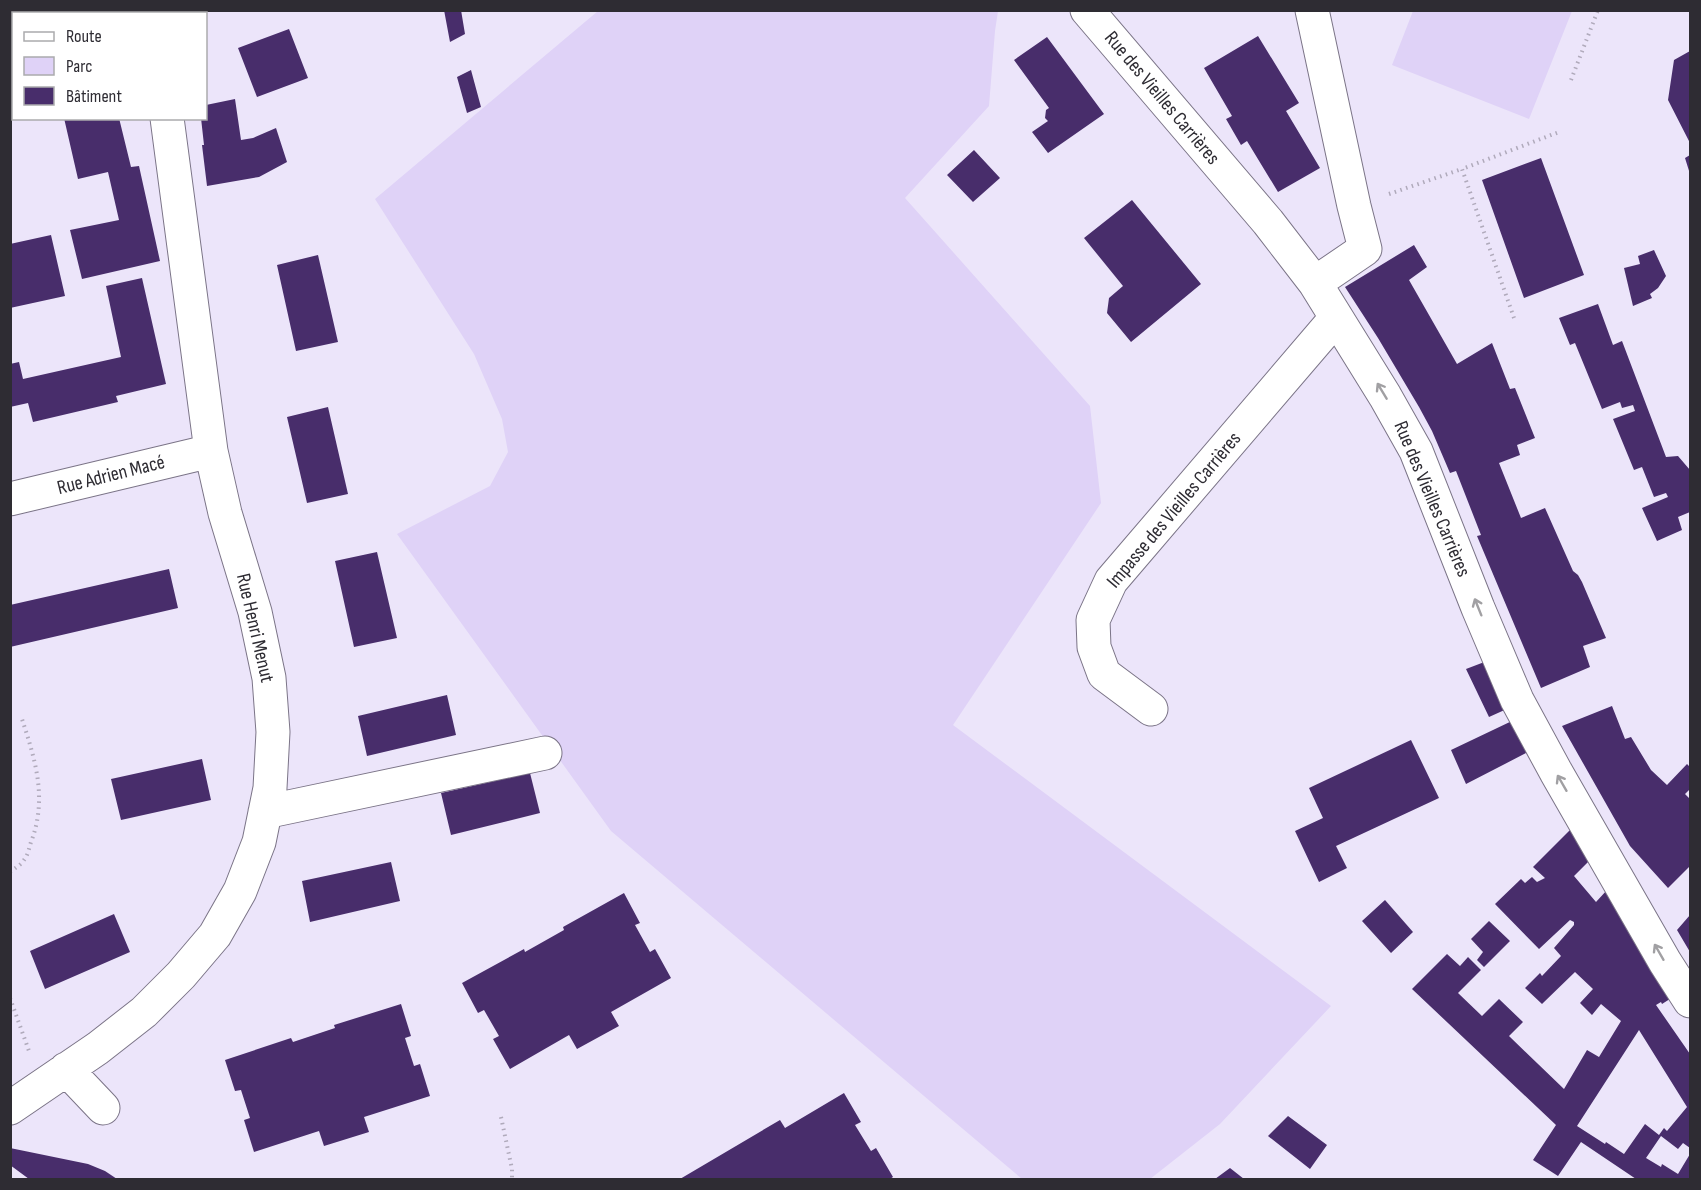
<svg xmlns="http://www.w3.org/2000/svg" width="1701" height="1190" font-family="'Sofia Sans Condensed',sans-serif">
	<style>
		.green { fill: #dfd2f7 }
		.building { fill: #482d6b; fill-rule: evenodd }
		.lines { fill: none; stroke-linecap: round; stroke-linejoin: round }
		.minor-casing { stroke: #7b7487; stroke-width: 35 }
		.path { stroke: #b0aabb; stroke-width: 4; stroke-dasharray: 1.5 4.5; stroke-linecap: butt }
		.minor { stroke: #fff; stroke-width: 33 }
		.oneway { stroke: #a1a0a3 }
		.labels { text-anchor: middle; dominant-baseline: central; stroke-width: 6; stroke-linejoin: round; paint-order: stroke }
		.street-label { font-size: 20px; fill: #2e2c33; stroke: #fff }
	</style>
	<rect width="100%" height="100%" fill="#ece5fa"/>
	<path class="green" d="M 598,11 L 998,11 L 995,31 L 989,106 L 905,198 L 1090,406 L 1101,503 L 953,725 L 1331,1006 L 1220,1124 L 1150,1179 L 1022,1179 L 611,831 L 397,534 L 490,486 L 508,452 L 502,419 L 474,354 L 375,199 Z
		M 1413,11 L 1572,11 L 1529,119 L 1392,65 Z"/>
	<path class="building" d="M 10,10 L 31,10 L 32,11 L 14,14 L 14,16 L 10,17 Z
		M 444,10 L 461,10 L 465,34 L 450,42 Z
		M 289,29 L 308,78 L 257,97 L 238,48 Z
		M 1258,36 L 1299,103 L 1286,111 L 1320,168 L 1278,192 L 1247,141 L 1241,145 L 1226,119 L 1232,116 L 1204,68 Z
		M 1047,37 L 1104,114 L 1048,153 L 1032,132 L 1048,121 L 1045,118 L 1046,110 L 1049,108 L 1014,60 Z
		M 1690,51 L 1690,143 L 1668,100 L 1674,60 Z
		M 471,70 L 481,107 L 467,113 L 457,77 Z
		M 235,99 L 241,140 L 253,138 L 276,128 L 287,162 L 259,177 L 207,186 L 202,145 L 204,145 L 201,118 L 206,118 L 206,105 Z
		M 64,118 L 119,118 L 131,167 L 139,166 L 160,261 L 82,279 L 70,230 L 119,220 L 108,172 L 78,179 Z
		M 974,150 L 1000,178 L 973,202 L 947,175 Z
		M 1690,155 L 1690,174 L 1685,158 Z
		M 1541,158 L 1584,275 L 1524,298 L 1482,180 Z
		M 1132,200 L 1201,284 L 1131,342 L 1107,313 L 1109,298 L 1123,286 L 1084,238 Z
		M 51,235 L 65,296 L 10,308 L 10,244 Z
		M 1414,245 L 1427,267 L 1409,280 L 1457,364 L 1492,343 L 1510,389 L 1515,388 L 1535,438 L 1517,445 L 1520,455 L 1499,463 L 1521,518 L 1545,508 L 1573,571 L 1578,575 L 1582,582 L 1606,638 L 1583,646 L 1590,667 L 1541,688 L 1477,536 L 1481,535 L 1456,471 L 1450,473 L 1432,431 L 1419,407 L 1378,338 L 1345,287 Z
		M 1654,250 L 1666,276 L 1658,288 L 1650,294 L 1652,298 L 1633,306 L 1624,268 L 1640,264 L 1638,256 Z
		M 318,255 L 338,342 L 296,351 L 277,265 Z
		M 142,278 L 166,384 L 116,396 L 118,402 L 33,422 L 28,403 L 10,407 L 10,364 L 19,362 L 23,379 L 121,357 L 106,286 Z
		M 1598,304 L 1613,345 L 1622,341 L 1666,457 L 1678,456 L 1690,470 L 1690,512 L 1678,517 L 1682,530 L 1657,541 L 1642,508 L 1668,497 L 1666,493 L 1654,497 L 1642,467 L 1634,470 L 1613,419 L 1635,411 L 1633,405 L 1622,408 L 1620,402 L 1602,409 L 1575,343 L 1570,345 L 1559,318 Z
		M 328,407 L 348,494 L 307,503 L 287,417 Z
		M 377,552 L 397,638 L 354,647 L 335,561 Z
		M 169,569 L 178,608 L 10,647 L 10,605 Z
		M 1487,661 L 1509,708 L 1489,717 L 1466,669 Z
		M 447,695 L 456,735 L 367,756 L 358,716 Z
		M 1612,706 L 1625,739 L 1631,737 L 1651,770 L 1667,785 L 1687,764 L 1690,767 L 1690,789 L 1685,794 L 1690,799 L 1690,866 L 1668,888 L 1630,846 L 1562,726 Z
		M 1514,720 L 1532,750 L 1466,784 L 1451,750 Z
		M 1411,740 L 1439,798 L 1336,846 L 1347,868 L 1319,882 L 1295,831 L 1323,818 L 1309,788 Z
		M 202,759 L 211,800 L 121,820 L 111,779 Z
		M 530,773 L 540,813 L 451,835 L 441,793 Z
		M 1570,830 L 1589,861 L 1574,876 L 1596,902 L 1607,890 L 1673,997 L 1662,1004 L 1661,1002 L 1656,1005 L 1690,1054 L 1690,1148 L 1683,1143 L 1678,1149 L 1661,1136 L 1646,1158 L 1661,1167 L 1662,1164 L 1678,1174 L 1690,1154 L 1690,1179 L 1636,1179 L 1581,1142 L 1558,1176 L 1533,1160 L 1556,1125 L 1412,989 L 1447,954 L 1460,966 L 1468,957 L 1481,970 L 1458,993 L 1482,1016 L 1499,999 L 1523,1022 L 1509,1036 L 1564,1089 L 1587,1050 L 1599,1057 L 1621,1021 L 1601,1004 L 1592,1015 L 1580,1003 L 1593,989 L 1575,972 L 1542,1004 L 1525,988 L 1540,973 L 1542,976 L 1561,956 L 1554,948 L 1574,925 L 1574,922 L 1570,920 L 1539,949 L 1495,904 L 1521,879 L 1525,883 L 1532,877 L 1537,882 L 1545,878 L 1533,867 ZM 1639,1030 L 1687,1107 L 1667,1131 L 1664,1128 L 1659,1135 L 1645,1124 L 1624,1154 L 1606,1142 L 1605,1144 L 1577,1126 Z
		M 391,862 L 400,901 L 310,922 L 302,881 Z
		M 624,893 L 640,923 L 635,925 L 650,952 L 655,949 L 671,978 L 611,1012 L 619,1026 L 577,1049 L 569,1035 L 510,1069 L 493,1039 L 499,1036 L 484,1010 L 478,1013 L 462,983 L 524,949 L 525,952 L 564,930 L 563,927 Z
		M 1385,900 L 1413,932 L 1391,953 L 1362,921 Z
		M 114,914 L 130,952 L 45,989 L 30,951 Z
		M 1690,915 L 1690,952 L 1677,930 Z
		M 1489,921 L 1510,941 L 1484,967 L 1477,960 L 1483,952 L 1471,939 Z
		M 401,1004 L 411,1036 L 405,1038 L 414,1066 L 420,1064 L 430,1096 L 364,1117 L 369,1132 L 324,1146 L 319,1131 L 254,1152 L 244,1120 L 250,1118 L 241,1090 L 235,1091 L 225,1060 L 291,1038 L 293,1042 L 335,1028 L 334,1025 Z
		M 844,1093 L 861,1122 L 855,1125 L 871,1151 L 876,1148 L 893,1177 L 890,1179 L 680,1179 L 780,1120 L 785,1128 Z
		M 1288,1116 L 1327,1145 L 1310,1169 L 1268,1136 Z
		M 10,1148 L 88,1164 L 105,1171 L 117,1179 L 29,1179 L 10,1165 Z
		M 1230,1168 L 1244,1179 L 1215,1179 Z"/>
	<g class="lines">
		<g class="minor-casing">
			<path id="minor" d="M 152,10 L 153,14
				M 1087,10 L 1268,222 L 1315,283 L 1385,396 L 1416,451 L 1478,608 L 1517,700 L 1556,772 L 1665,962 L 1690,1001
				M 1312,10 L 1354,206 L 1365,249 L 1315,283
				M 10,499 L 211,451
				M 1151,709 L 1104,674 L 1094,647 L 1093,620 L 1111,581 L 1336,318
				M 265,812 L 545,753
				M 66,1069 L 103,1108
				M 10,1108 L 98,1048 L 144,1012 L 181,975 L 215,935 L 240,891 L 259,842 L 270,788 L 273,732 L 269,678 L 255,612 L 225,513 L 211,451 L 167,118"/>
		</g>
		<path class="path" d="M 1571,80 L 1598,10
			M 1389,194 L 1462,169
			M 1514,318 L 1462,169 L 1559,132
			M 10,872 C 15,868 21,865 24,860 C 28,855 29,848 31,842 C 48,798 35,759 21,716
			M 10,998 L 29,1051
			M 501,1117 L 512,1169 L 512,1180"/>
		<use href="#minor" class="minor"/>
	</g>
	<defs><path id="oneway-shaft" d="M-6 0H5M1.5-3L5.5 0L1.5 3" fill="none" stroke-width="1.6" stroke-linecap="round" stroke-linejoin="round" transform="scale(1.5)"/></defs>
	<g class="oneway">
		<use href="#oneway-shaft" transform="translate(1382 391) rotate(-121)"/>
		<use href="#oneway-shaft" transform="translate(1478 607) rotate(-112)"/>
		<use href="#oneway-shaft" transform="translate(1562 783) rotate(-120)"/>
		<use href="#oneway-shaft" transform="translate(1659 952) rotate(-120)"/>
	</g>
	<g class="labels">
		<g class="street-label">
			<text transform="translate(1162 98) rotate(50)">Rue des Vieilles Carrières</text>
			<text transform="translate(111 475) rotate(-14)">Rue Adrien Macé</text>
			<text transform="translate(1432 499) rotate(67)">Rue des Vieilles Carrières</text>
			<text transform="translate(1174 510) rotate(-50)">Impasse des Vieilles Carrières</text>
			<text transform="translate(255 628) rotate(77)">Rue Henri Menut</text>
		</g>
	</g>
	<rect width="1701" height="1190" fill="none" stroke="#2e2c33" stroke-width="24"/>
	<rect x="12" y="12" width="195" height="108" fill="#ffffff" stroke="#ababad" stroke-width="1.5"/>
	<rect x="24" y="32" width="30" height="9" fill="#ffffff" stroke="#ababad" stroke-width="1.5"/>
	<text x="66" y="42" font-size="18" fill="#2e2c33">Route</text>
	<rect x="24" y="57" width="30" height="18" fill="#dfd2f7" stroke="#ababad" stroke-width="1.5"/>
	<text x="66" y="72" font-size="18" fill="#2e2c33">Parc</text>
	<rect x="24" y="87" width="30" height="18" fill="#482d6b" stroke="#ababad" stroke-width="1.5"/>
	<text x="66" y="102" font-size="18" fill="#2e2c33">Bâtiment</text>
</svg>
